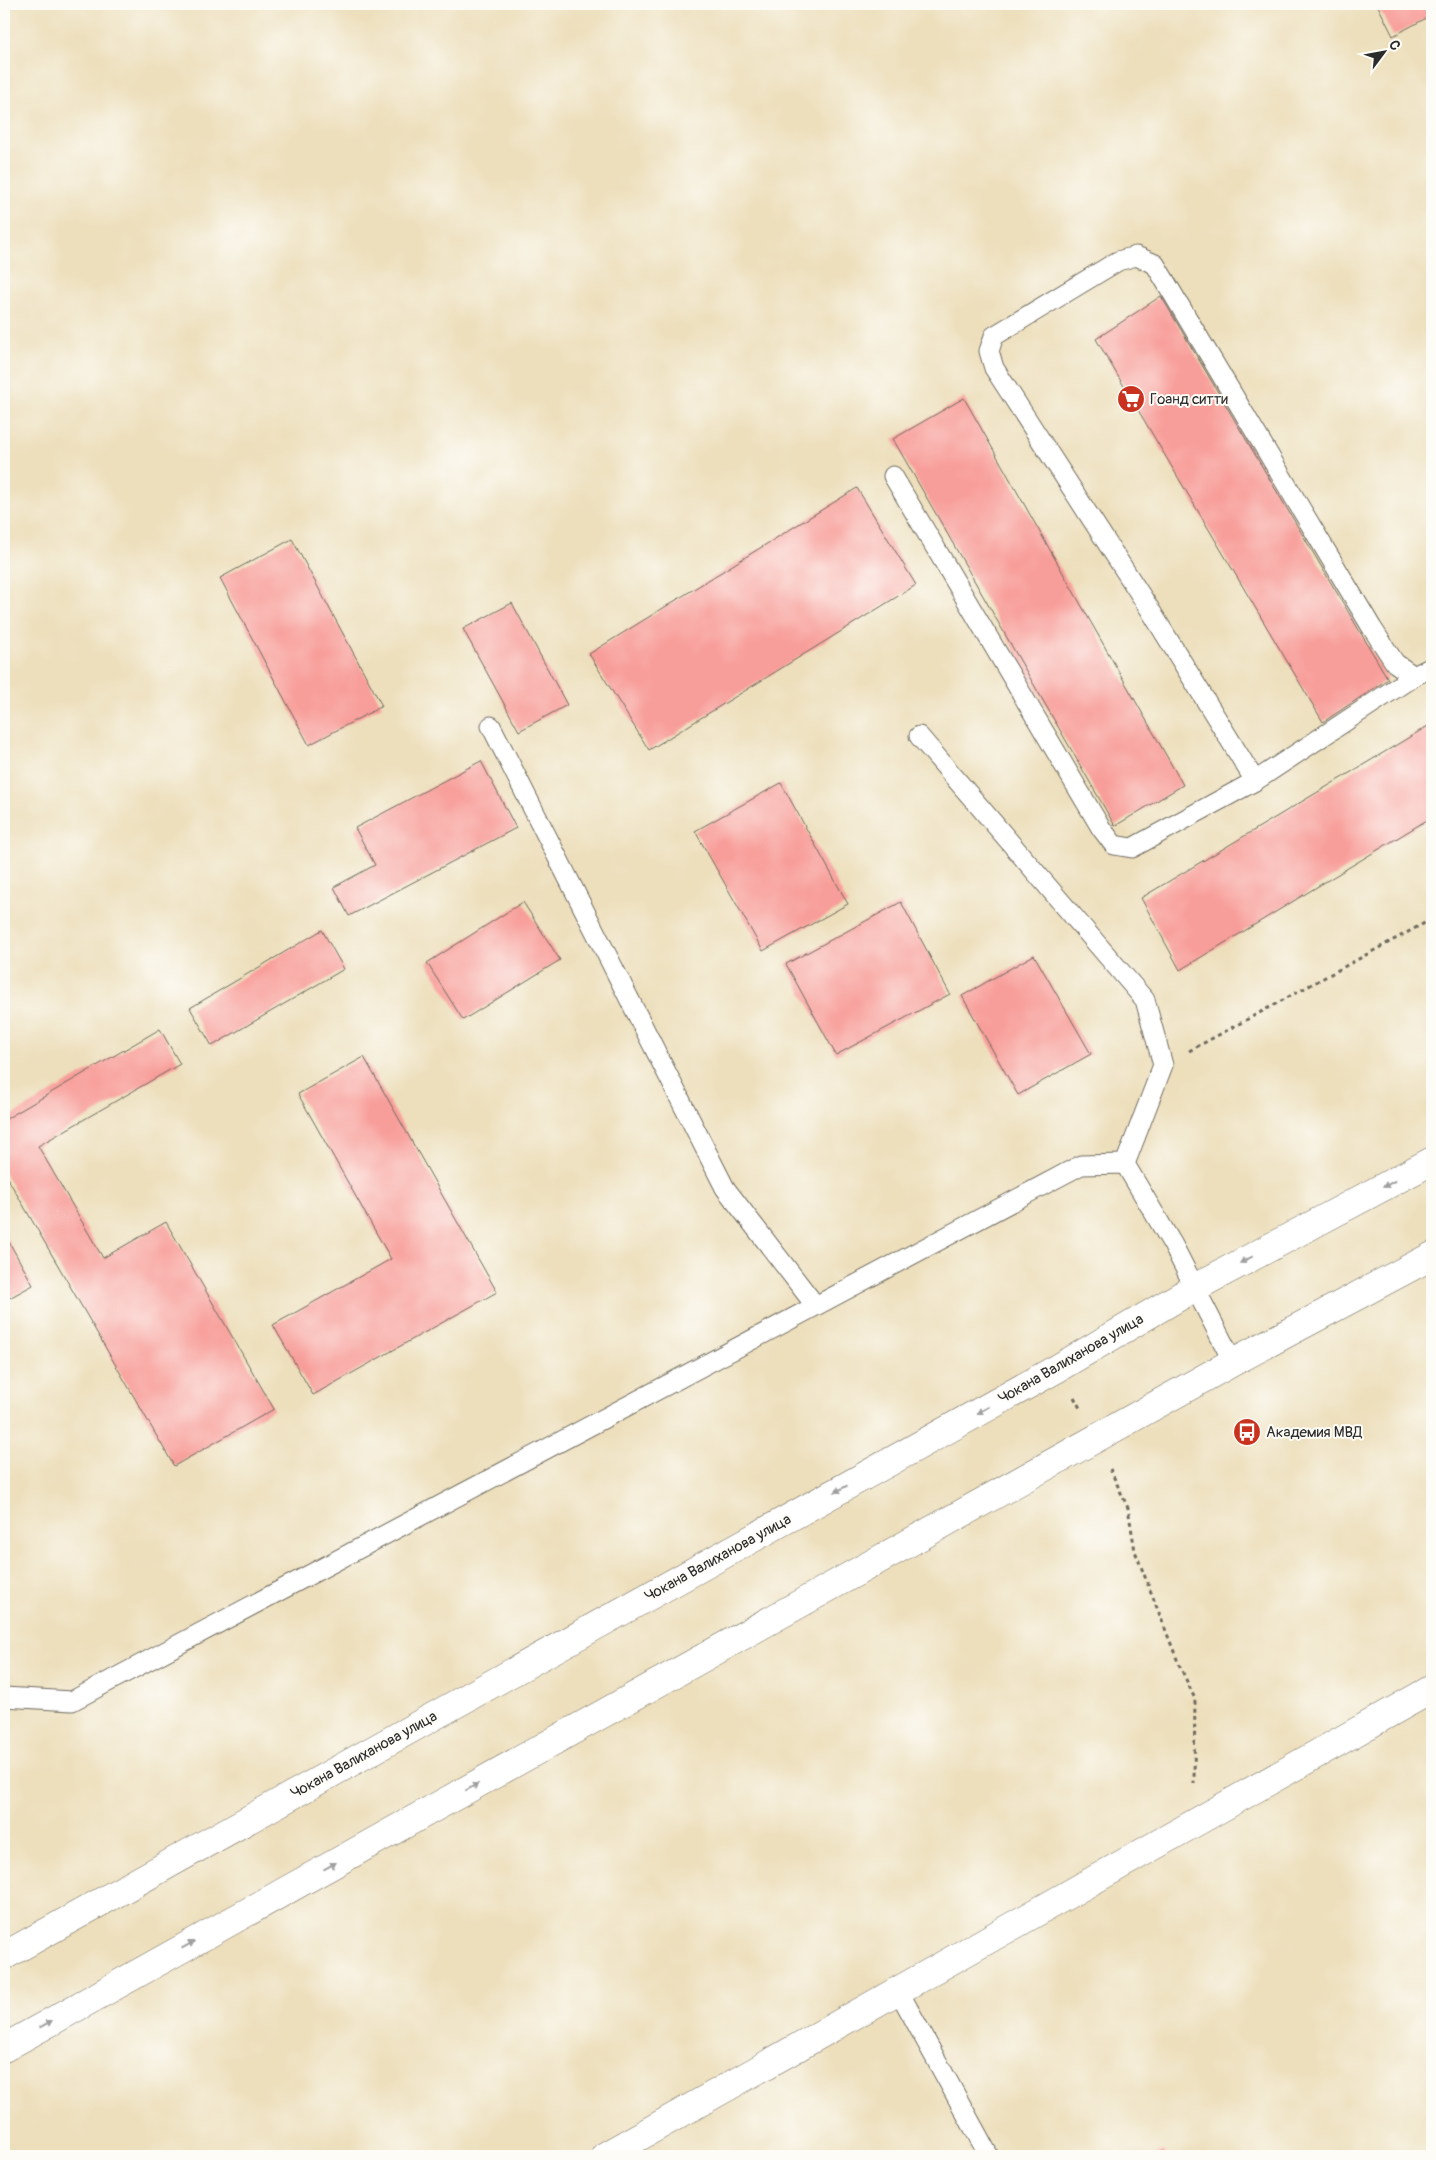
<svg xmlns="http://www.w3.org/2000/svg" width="1436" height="2160" font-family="Pangolin,sans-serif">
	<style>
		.building { fill: #f89e9a }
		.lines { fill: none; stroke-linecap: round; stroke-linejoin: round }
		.service-casing { stroke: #6f6a5e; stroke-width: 21 }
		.minor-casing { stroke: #6f6a5e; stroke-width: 29 }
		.primary-casing { stroke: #6f6a5e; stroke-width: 29 }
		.path { stroke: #6f6a5e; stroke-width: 3; stroke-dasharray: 4 4; stroke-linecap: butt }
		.service { stroke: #fff; stroke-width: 19 }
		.minor { stroke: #fff; stroke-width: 28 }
		.primary { stroke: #fff; stroke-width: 28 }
		.oneway { fill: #a0a0a0 }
		.labels { text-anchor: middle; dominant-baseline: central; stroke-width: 4; stroke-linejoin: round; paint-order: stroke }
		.poi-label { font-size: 15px; fill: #2b2b2b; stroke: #fdfcf7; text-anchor: start }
		.street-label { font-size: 15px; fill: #2b2b2b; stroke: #fdfcf7 }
	</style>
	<rect width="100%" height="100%" fill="#fdfcf7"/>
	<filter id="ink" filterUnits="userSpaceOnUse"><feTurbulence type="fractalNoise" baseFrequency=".02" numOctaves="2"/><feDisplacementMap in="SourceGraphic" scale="10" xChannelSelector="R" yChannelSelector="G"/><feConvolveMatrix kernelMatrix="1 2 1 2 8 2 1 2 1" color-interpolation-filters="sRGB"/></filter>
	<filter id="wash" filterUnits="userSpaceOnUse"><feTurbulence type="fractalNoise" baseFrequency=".0096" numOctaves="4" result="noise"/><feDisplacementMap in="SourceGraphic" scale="20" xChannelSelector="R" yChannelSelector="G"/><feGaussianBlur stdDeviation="1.12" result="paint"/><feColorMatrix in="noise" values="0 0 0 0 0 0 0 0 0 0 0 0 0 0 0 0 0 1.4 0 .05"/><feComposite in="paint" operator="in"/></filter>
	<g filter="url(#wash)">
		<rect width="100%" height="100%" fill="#eddfbc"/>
		<g id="blocks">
			<path class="building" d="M 1377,4 L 1432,4 L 1432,15 L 1393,36 Z
				M 1161,296 L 1388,679 L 1323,722 L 1096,339 Z
				M 964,398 L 1183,785 L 1115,826 L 893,439 Z
				M 857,488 L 916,585 L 649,750 L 589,654 Z
				M 292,539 L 382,706 L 309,745 L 220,578 Z
				M 512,603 L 567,705 L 519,731 L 463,629 Z
				M 1428,726 L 1432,733 L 1432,817 L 1180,970 L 1141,898 Z
				M 481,761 L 516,828 L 349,916 L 334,887 L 375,865 L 355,828 Z
				M 781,783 L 848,904 L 763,951 L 695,831 Z
				M 523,902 L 560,960 L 463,1020 L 427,963 Z
				M 901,902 L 950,994 L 836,1055 L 786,964 Z
				M 322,930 L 344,969 L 212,1046 L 190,1008 Z
				M 1034,955 L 1091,1054 L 1018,1095 L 962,996 Z
				M 160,1029 L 180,1064 L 38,1146 L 103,1258 L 166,1222 L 274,1409 L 174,1466 L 4,1172 L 4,1120 Z
				M 364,1057 L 497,1292 L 313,1395 L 273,1325 L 391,1259 L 298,1094 Z
				M 4,1233 L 33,1285 L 4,1301 Z
				M 1163,2151 L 1166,2156 L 1154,2156 Z"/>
		</g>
	</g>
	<g filter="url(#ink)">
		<use href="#blocks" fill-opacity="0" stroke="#6f6a5e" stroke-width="1"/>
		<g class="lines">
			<g class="service-casing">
				<path id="service" d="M 893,476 L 1101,828 L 1114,845 L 1132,848 L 1255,781 L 1414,676 L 1432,667
					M 491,726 L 725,1188 L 815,1305
					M 919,736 L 1145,1000 L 1163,1065 L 1125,1164
					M 1255,781 L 1149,608 L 994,368 L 989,351 L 994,336 L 1118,261 L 1136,256 L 1155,264 L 1372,628 L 1395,663 L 1414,676
					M 4,1697 L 72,1701 L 1081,1165 L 1125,1164 L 1173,1245 L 1233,1362
					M 898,1990 L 989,2156"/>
			</g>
			<g class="minor-casing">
				<path id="minor" d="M 605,2156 L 1432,1689"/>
			</g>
			<g class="primary-casing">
				<path id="primary" d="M 4,1956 L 1058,1368 L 1194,1288 L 1432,1161
					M 4,2048 L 1233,1362 L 1432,1256"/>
			</g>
			<path class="path" d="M 1189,1051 L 1432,919
				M 1074,1397 L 1081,1410
				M 1110,1469 L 1128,1508 L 1135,1551 L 1178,1662 L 1195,1699 L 1194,1784"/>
			<use href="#service" class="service"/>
			<use href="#minor" class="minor"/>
			<use href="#primary" class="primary"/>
		</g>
		<defs><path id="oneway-solid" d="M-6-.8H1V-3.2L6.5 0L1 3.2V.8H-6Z" transform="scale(1.25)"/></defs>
		<g class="oneway">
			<use href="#oneway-solid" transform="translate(1389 1184) rotate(152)"/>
			<use href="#oneway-solid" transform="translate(1246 1260) rotate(152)"/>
			<use href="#oneway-solid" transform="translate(983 1410) rotate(151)"/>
			<use href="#oneway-solid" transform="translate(841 1489) rotate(151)"/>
			<use href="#oneway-solid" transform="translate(472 1787) rotate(-29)"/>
			<use href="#oneway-solid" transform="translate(330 1866) rotate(-29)"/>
			<use href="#oneway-solid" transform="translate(188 1945) rotate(-29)"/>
			<use href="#oneway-solid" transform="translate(46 2024) rotate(-29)"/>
		</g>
	</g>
	<defs>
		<g id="supermarket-disc" transform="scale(1.4375)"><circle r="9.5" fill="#c8321e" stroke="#fdfcf7"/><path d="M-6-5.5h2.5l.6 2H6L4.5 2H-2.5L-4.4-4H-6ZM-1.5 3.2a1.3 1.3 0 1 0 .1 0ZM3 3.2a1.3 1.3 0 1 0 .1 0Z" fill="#fff"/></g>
		<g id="bus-disc" transform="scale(1.4375)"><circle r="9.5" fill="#c8321e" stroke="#fdfcf7"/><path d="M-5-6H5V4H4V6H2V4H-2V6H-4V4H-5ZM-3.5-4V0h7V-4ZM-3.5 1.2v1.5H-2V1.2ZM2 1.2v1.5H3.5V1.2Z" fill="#fff"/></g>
	</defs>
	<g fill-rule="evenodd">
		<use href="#supermarket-disc" x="1131" y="399"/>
		<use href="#bus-disc" x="1247" y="1432"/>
	</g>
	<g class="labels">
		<g class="poi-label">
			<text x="1150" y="399">Гоанд ситти</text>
			<text x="1266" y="1432">Академия МВД</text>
		</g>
		<g class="street-label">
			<text transform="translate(1071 1359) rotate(-30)">Чокана Валиханова улица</text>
			<text transform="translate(718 1558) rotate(-29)">Чокана Валиханова улица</text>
			<text transform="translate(364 1755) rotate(-29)">Чокана Валиханова улица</text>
		</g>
	</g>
	<rect width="1436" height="2160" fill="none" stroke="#fdfcf7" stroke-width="20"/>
	<g transform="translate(1384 52) rotate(58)" stroke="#fdfcf7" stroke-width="4" paint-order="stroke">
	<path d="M0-4L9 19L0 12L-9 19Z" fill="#2b2b2b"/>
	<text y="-8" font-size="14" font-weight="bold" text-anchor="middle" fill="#2b2b2b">С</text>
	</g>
</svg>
